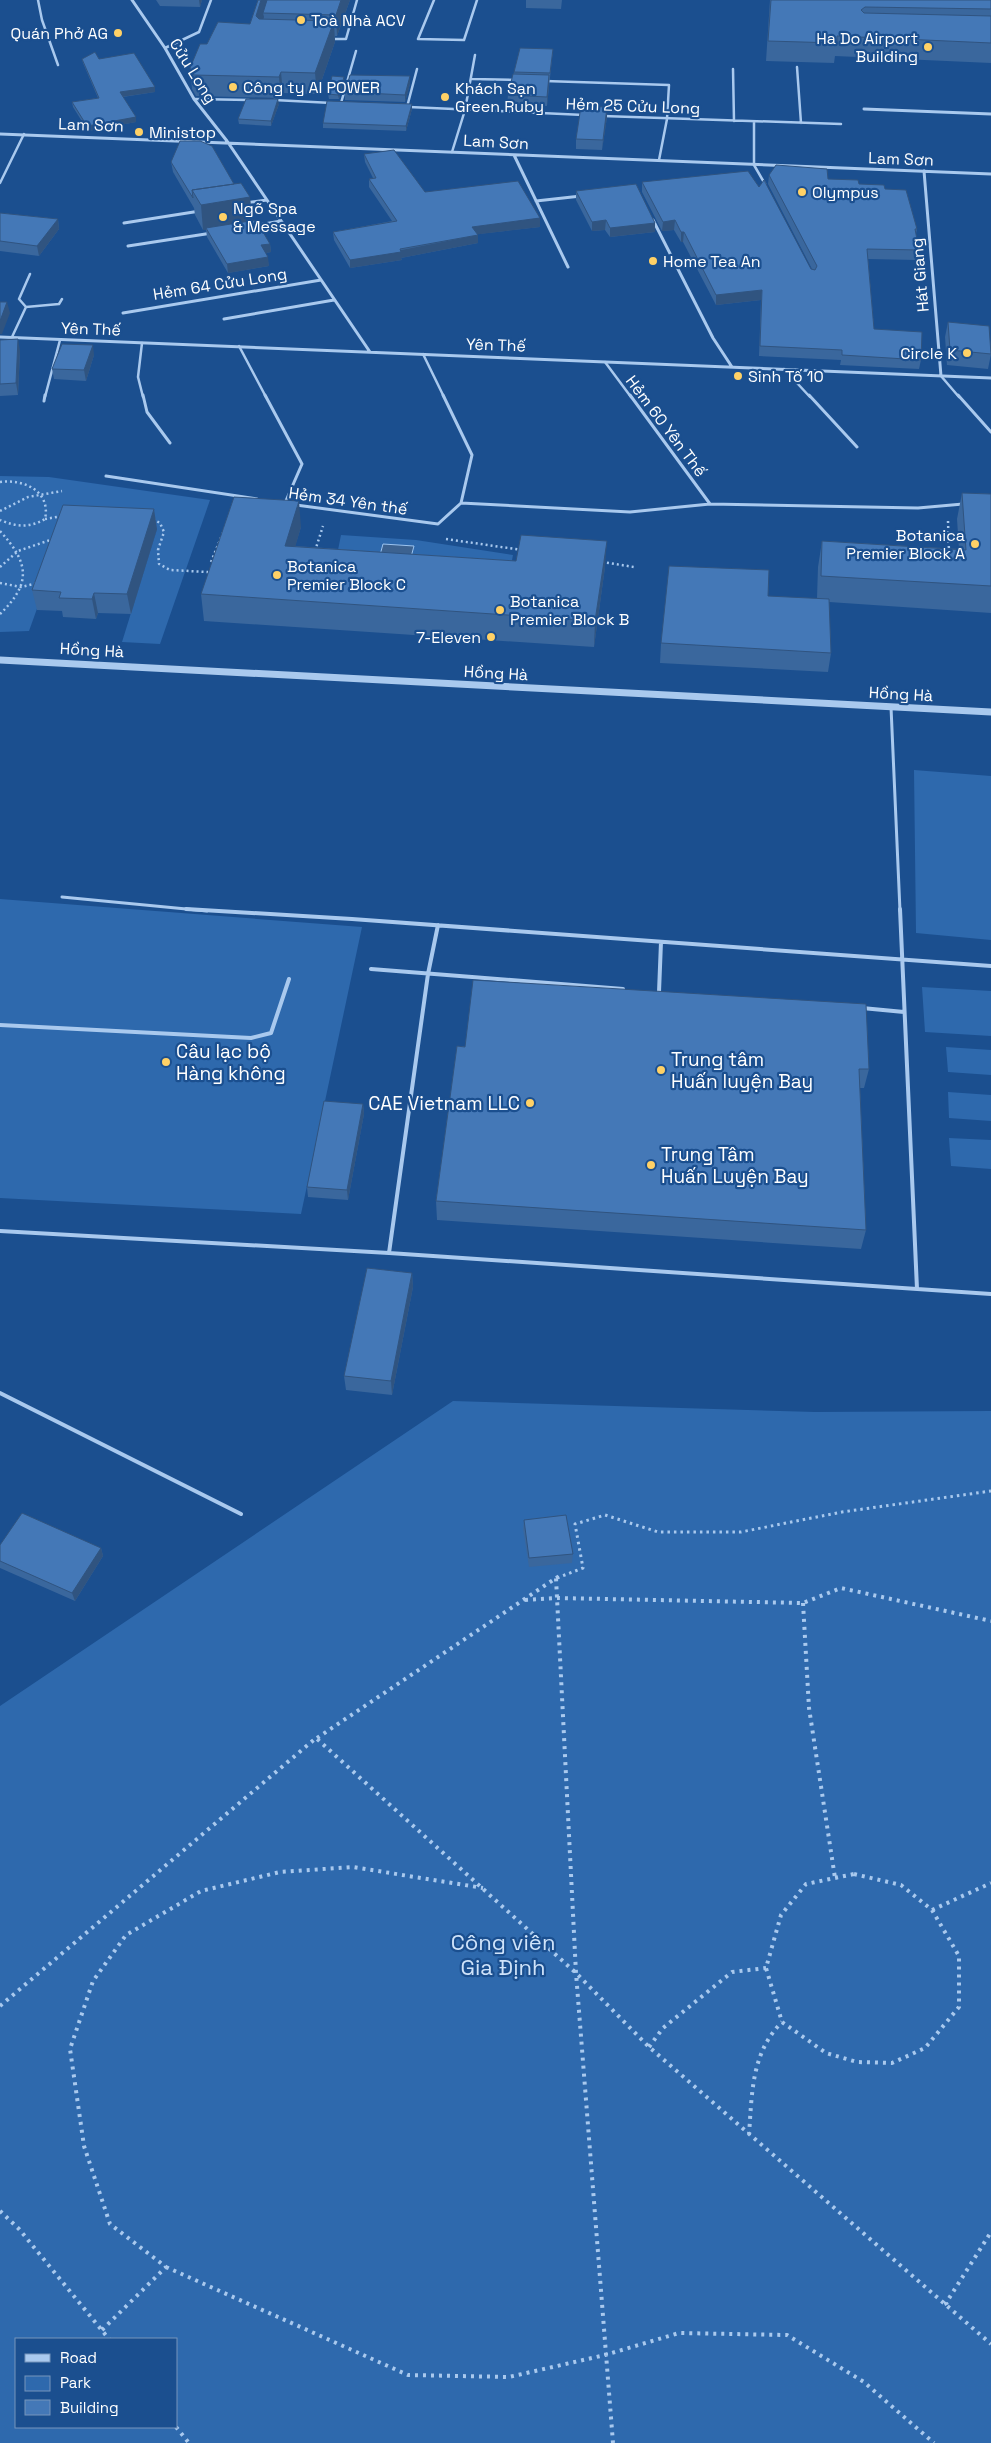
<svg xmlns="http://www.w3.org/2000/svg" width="991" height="2443" font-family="'Space Grotesk',sans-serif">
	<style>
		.green { fill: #2e69ad; fill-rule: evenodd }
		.water { fill: #3c6290; stroke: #9cc4f0 }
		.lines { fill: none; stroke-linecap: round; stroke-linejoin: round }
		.path-far2 { stroke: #a9c9ee; stroke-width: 2.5; stroke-dasharray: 2 3; stroke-linecap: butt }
		.path-far1 { stroke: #a9c9ee; stroke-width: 3; stroke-dasharray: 2.5 4; stroke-linecap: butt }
		.path { stroke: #a9c9ee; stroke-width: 4; stroke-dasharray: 3 5; stroke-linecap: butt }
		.service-far2 { stroke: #a9c9ee; stroke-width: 2.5 }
		.service-far1 { stroke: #a9c9ee; stroke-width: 3 }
		.service { stroke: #a9c9ee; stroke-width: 4 }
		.minor { stroke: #a9c9ee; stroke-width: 3 }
		.tertiary { stroke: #a9c9ee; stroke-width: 7 }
		.wall { fill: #3a679d }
		.shaded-wall { fill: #305480 }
		.building { fill: #4478b7; stroke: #305480 }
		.poi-dot { fill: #ffd166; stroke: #1b4f8f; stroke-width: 2 }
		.labels { text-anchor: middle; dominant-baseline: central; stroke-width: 4.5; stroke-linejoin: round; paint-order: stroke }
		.far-poi-label { font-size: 16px; fill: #fff; stroke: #1b4f8f; text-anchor: start }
		.far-street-label { font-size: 16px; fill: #fff; stroke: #1b4f8f }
		.poi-label { font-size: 19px; fill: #fff; stroke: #1b4f8f; text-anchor: start }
		.near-park-label { font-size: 22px; fill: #cfe3fa; stroke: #1b4f8f }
	</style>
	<rect width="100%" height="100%" fill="#1b4f8f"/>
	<path class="green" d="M 0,476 L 49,477 L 210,500 L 160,644 L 122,642 L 157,529 L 67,525 L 29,631 L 0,632 Z
		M 341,535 L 416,540 L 513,555 L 508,581 L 337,555 Z
		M 914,770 L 991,776 L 991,940 L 916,933 Z
		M 0,899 L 362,927 L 301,1214 L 0,1198 Z
		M 922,987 L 991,991 L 991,1036 L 925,1032 Z
		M 946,1047 L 991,1050 L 991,1075 L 948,1072 Z
		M 948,1092 L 991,1095 L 991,1121 L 949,1118 Z
		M 949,1138 L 991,1140 L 991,1169 L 951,1166 Z
		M 453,1401 L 815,1412 L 991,1411 L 991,2443 L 0,2443 L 0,1706 ZM 16,2339 L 176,2339 L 176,2427 L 16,2427 Z"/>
	<path class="water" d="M 383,544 L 414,546 L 411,557 L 380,555 Z"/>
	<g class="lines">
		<path class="path-far2" d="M 0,482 C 24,479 51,491 45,519 C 30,528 16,527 0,520
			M 0,511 L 28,497 L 62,491
			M 45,519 L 63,516
			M 153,519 L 160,523 L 164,532 L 158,550 L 159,564 L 170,570 L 208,572
			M 948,521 L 949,553
			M 0,531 C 29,563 32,583 0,614
			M 446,539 L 522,550
			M 315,551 L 323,526
			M 211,562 L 229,518
			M 602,562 L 634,567
			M 0,567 L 18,551 L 53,539
			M 0,583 L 21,587 L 38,583"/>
		<path class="path-far1" d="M 557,1578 L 583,1568 L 575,1524 L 605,1515 L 658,1532 L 741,1532 L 842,1512 L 991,1491"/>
		<path class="path" d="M 556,1578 L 560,1576
			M 525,1600 L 557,1598 L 803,1603 L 841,1588 L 991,1621
			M 803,1603 L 809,1708 L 835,1878
			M 317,1738 L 556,1578 L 576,1973 L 613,2443
			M 854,1874 L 901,1885 L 932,1910 L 959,1956 L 959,2007 L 925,2048 L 892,2063 L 857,2062 L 826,2053 L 782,2022 L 766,1968 L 781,1915 L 806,1884 Z
			M 932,1910 L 991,1883
			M 0,2006 L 316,1738 L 576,1973 L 649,2047 L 991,2344
			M 649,2047 L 663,2028 L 732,1972 L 766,1968
			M 749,2135 C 752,2094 751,2053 782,2022
			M 0,2211 L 19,2229 L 109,2339
			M 166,2267 L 408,2375 L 509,2377 L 605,2355 L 679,2333 L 787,2335 L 864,2382 L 934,2443
			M 947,2305 L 946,2303 L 991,2232
			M 102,2330 L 166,2267 L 110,2224 L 84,2146 L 70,2049 L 93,1981 L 126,1935 L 201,1891 L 280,1872 L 353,1867 L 483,1888
			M 176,2427 L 189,2443"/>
		<path class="service-far2" d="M 38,0 L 42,20 L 58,65
			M 434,0 L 418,39 L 464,40 L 477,0
			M 331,39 L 346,39 L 357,0
			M 165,48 L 199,32 L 211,0
			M 797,67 L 801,123
			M 733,69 L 734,121
			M 472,79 L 516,80
			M 545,81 L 669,85 L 667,119 L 659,160
			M 194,99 L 249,100
			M 274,100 L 332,103
			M 341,103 L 356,51
			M 407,107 L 417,69
			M 409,107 L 584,115
			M 603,116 L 841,124
			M 754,122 L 754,165 L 765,184
			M 452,152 L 465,110 L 475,55
			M 0,183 L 24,134
			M 26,307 L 59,304 L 62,299
			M 12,337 L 26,307 L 19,299 L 30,274
			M 142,343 L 138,377 L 143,397
			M 239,346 L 266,397
			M 423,354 L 444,397
			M 605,362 L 631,397
			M 784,369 L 810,397
			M 941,376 L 959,397
			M 45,397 L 60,340"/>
		<path class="service-far1" d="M 143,395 L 147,412 L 170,443
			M 265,395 L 302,464 L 285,503
			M 443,395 L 472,455 L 461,503
			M 630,395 L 710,504
			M 809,395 L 857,447
			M 958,395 L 991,432
			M 44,401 L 45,395
			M 106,476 L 257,499
			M 461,503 L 630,512 L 710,504 L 918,508 L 963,504
			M 296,505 L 438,524 L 461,503
			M 891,707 L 900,911
			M 62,897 L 207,911"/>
		<path class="service" d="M 186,909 L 352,919 L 991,966
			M 900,909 L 917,1289
			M 371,969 L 623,989
			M 659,992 L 661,942
			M 862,1008 L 904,1012
			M 0,1025 L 251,1038 L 271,1033 L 289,979
			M 0,1231 L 389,1253 L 991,1294
			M 389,1253 L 428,974 L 438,925
			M 0,1393 L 241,1514"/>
		<path class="minor" d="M 132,0 L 165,48 L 194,99 L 227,141 L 370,352
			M 864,109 L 991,114
			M 0,134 L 991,174
			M 514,155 L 568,267
			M 924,171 L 941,376
			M 536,201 L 581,196
			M 245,203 L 267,200
			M 653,220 L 713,338 L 732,367
			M 124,223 L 200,211
			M 252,226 L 281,221
			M 128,246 L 212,233
			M 123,313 L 321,280
			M 224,319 L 334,300
			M 0,337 L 991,378"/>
		<path class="tertiary" d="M 0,660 L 991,712"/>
	</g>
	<path class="wall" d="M 156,0 L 202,0 L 200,7 L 160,6 Z
		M 258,0 L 350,0 L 337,36 L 335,36 L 335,42 L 317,94 L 283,93 L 281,98 L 196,96 L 192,89 L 190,68 L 207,44 L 250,24 Z
		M 526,0 L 562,0 L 561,9 L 526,8 Z
		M 770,0 L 991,0 L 991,63 L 835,56 L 834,63 L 766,61 Z
		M 553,49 L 547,106 L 507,104 L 508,95 L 514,72 Z
		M 82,59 L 99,59 L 155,92 L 123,97 L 136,122 L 88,131 L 73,107 L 72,102 L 98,98 L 83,63 Z
		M 344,77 L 344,82 L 339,99 L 329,99 L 328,94 Z
		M 410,84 L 405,102 L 345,100 L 345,92 Z
		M 279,104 L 271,126 L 239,124 L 238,119 Z
		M 412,104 L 412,109 L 406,131 L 323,128 L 323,123 Z
		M 607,107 L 607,117 L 602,150 L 576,149 L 576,139 Z
		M 364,154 L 425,192 L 540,227 L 478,234 L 478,243 L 401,258 L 402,260 L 350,268 L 334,240 L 333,232 L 392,221 L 369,187 L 369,179 L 373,178 L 365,162 Z
		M 171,162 L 253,220 L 270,244 L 271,252 L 266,253 L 269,266 L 228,273 L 207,237 L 206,230 L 203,230 L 195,215 L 194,208 L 173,172 Z
		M 769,175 L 828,179 L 885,189 L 917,229 L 916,234 L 919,250 L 917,260 L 868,259 L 874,329 L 921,360 L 919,369 L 840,365 L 841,360 L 759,356 L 761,300 L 716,305 L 683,242 L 681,242 L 674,230 L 662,231 L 642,192 L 642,182 L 812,269 L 768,184 Z
		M 576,191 L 655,223 L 655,232 L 610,237 L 605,230 L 592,231 L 576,200 Z
		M 0,213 L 58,219 L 59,229 L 39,256 L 0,251 Z
		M 948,322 L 991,354 L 988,369 L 947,365 L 945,337 Z
		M 0,340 L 20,351 L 18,395 L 0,396 Z
		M 94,355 L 86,381 L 54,379 L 52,369 Z
		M 962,493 L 991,494 L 991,613 L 829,602 L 831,653 L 828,672 L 660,663 L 661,643 L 817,598 L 818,567 L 822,541 L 959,549 L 957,519 Z
		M 301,527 L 295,546 L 605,567 L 594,647 L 204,621 L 201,594 Z
		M 157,529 L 131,614 L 98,613 L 96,619 L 63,617 L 62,611 L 37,610 L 32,590 Z
		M 457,1046 L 869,1069 L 864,1088 L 860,1088 L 866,1230 L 861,1249 L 437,1220 L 436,1201 Z
		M 363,1104 L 364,1114 L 348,1200 L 308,1197 L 307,1187 Z
		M 412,1273 L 413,1287 L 392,1395 L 346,1390 L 344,1376 Z
		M 524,1520 L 573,1554 L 572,1563 L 529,1567 L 523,1529 Z
		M 0,1545 L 101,1548 L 103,1556 L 75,1601 L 0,1568 Z"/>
	<path class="shaded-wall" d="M 199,0 L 202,0 L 200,7 Z
		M 261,0 L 269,0 L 263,13 L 264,17 L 258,37 L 256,16 Z
		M 341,0 L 350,0 L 337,36 L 336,15 Z
		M 334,21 L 335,42 L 317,94 L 315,73 Z
		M 281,72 L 283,93 L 281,98 L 279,77 Z
		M 549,75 L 549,84 L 547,106 L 547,97 Z
		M 410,76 L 410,84 L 405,102 L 405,95 Z
		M 344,77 L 344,82 L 339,99 L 338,95 Z
		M 155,87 L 155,92 L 121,97 L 120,92 Z
		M 278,99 L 279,104 L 271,126 L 271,121 Z
		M 412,104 L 412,109 L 406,131 L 406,126 Z
		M 607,107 L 607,117 L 602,150 L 603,140 Z
		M 136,117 L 136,122 L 88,131 L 87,126 Z
		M 250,197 L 253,222 L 206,228 L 206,230 L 203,230 L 201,205 Z
		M 540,218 L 540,227 L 472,235 L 472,227 Z
		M 58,219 L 59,229 L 39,256 L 37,246 Z
		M 606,220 L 605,230 L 592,231 L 592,222 Z
		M 675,220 L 674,230 L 662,231 L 663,222 Z
		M 655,223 L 655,232 L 610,237 L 610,228 Z
		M 681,232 L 684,232 L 683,242 L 681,242 Z
		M 478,235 L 478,243 L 401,258 L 402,260 L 350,268 L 350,260 Z
		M 270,244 L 271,252 L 262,254 L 261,245 Z
		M 268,257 L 269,266 L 228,273 L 227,264 Z
		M 762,290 L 761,300 L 716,305 L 716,295 Z
		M 7,302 L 10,313 L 2,334 L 0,334 L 0,321 Z
		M 18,339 L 20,351 L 18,395 L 16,383 Z
		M 93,345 L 94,355 L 86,381 L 84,370 Z
		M 299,501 L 301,527 L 288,572 L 285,546 Z
		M 154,509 L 157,529 L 131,614 L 127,594 Z
		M 607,541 L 605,567 L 594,647 L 595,621 Z
		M 94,593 L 98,613 L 96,619 L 92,599 Z
		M 363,1104 L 364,1114 L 348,1200 L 347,1190 Z
		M 412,1273 L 413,1287 L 392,1395 L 391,1381 Z
		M 101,1548 L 103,1556 L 75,1601 L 72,1593 Z"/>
	<path class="building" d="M 258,0 L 261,0 L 256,16 L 259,19 L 334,21 L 315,73 L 281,72 L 279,77 L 194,75 L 190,68 L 200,44 L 207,44 L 218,22 L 250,24 Z
		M 267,0 L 341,0 L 336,15 L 263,13 Z
		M 771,0 L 991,0 L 991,9 L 865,7 L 861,10 L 864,13 L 991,16 L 991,43 L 837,36 L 837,43 L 768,41 Z
		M 520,48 L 553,49 L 550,73 L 514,72 Z
		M 95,52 L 99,59 L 134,53 L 155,87 L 120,92 L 136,117 L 87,126 L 72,102 L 99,98 L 82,59 Z
		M 513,74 L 549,75 L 547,97 L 508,95 Z
		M 350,75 L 410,76 L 405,95 L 345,92 Z
		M 332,76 L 344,77 L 338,95 L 328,94 Z
		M 246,99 L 278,99 L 271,121 L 238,119 Z
		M 327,101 L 412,104 L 406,126 L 323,123 Z
		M 581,106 L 607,107 L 603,140 L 576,139 Z
		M 180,141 L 200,141 L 212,146 L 234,184 L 192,190 L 193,198 L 171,162 Z
		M 394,150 L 425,192 L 518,181 L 540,218 L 472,227 L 478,235 L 400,249 L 401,252 L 350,260 L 333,232 L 397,221 L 369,179 L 376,178 L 364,154 Z
		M 776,165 L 827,169 L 828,179 L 858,180 L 859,184 L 884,185 L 885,189 L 906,190 L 917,229 L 915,229 L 919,250 L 867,249 L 874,329 L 922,332 L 921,360 L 842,355 L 842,350 L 760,346 L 762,290 L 716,295 L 684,232 L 681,232 L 675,220 L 663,222 L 642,182 L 748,171 L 759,187 L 764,180 L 811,269 L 815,270 L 817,266 L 769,175 Z
		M 241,183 L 250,197 L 201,205 L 192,190 Z
		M 636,184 L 655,223 L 610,228 L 606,220 L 592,222 L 576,191 Z
		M 0,213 L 58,219 L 37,246 L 0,241 Z
		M 256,220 L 270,244 L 261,245 L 268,257 L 227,264 L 206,228 Z
		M 0,302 L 7,302 L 0,321 Z
		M 948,322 L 989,326 L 991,354 L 950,350 Z
		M 18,339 L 16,383 L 0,384 L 0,340 Z
		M 62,344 L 93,345 L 84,370 L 52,369 Z
		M 962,493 L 991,494 L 991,586 L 821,576 L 822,541 L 966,550 Z
		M 234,497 L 299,501 L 285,546 L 516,561 L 521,535 L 607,541 L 595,621 L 201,594 Z
		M 63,505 L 154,509 L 127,594 L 94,593 L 92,599 L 59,598 L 61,592 L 32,590 Z
		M 669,566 L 769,570 L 768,596 L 829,599 L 831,653 L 661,643 Z
		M 473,980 L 866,1004 L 869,1069 L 859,1069 L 866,1230 L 436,1201 L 457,1046 L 465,1047 Z
		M 324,1101 L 363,1104 L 347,1190 L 307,1187 Z
		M 367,1268 L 412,1273 L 391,1381 L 344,1376 Z
		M 22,1513 L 101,1548 L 72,1593 L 0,1561 L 0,1545 Z
		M 566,1515 L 573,1554 L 529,1558 L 524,1520 Z"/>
	<g class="poi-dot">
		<circle cx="301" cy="20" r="5"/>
		<circle cx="118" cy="33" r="5"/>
		<circle cx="928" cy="47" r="5"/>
		<circle cx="233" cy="87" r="5"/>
		<circle cx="445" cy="97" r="5"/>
		<circle cx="139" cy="132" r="5"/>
		<circle cx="802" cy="192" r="5"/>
		<circle cx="223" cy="217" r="5"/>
		<circle cx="653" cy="261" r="5"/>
		<circle cx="967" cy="353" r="5"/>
		<circle cx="738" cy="376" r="5"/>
		<circle cx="975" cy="544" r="5"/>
		<circle cx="277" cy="575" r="5"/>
		<circle cx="500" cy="610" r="5"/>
		<circle cx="491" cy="637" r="5"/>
		<circle cx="166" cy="1062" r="5"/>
		<circle cx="661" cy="1070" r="5"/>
		<circle cx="530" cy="1103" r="5"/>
		<circle cx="651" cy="1165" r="5"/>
	</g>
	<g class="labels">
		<g class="far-poi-label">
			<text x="311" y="20">Toà Nhà ACV</text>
			<text x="108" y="33" text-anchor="end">Quán Phở AG</text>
			<text x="918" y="38" text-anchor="end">Ha Do Airport<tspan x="918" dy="18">Building</tspan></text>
			<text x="243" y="87">Công ty AI POWER</text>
			<text x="455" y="88">Khách Sạn<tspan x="455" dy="18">Green Ruby</tspan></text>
			<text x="149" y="132">Ministop</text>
			<text x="812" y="192">Olympus</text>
			<text x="233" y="208">Ngõ Spa<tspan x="233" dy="18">&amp; Message</tspan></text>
			<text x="663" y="261">Home Tea An</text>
			<text x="957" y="353" text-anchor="end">Circle K</text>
			<text x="748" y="376">Sinh Tố 10</text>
			<text x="965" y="535" text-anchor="end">Botanica<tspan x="965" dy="18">Premier Block A</tspan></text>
			<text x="287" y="566">Botanica<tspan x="287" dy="18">Premier Block C</tspan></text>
			<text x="510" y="601">Botanica<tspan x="510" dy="18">Premier Block B</tspan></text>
			<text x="481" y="637" text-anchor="end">7-Eleven</text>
		</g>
		<g class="far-street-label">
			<text transform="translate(193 71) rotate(58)">Cửu Long</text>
			<text transform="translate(633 106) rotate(2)">Hẻm 25 Cửu Long</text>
			<text transform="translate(91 125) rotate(2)">Lam Sơn</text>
			<text transform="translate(496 142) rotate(3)">Lam Sơn</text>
			<text transform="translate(901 159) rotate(2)">Lam Sơn</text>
			<text transform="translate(920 275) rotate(-95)">Hát Giang</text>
			<text transform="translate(220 284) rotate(-9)">Hẻm 64 Cửu Long</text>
			<text transform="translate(91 329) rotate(2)">Yên Thế</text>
			<text transform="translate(496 345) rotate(2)">Yên Thế</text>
			<text transform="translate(666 426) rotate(53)">Hẻm 60 Yên Thế</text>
			<text transform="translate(348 501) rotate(8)">Hẻm 34 Yên thế</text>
			<text transform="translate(92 650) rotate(3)">Hồng Hà</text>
			<text transform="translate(496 673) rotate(3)">Hồng Hà</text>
			<text transform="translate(901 694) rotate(3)">Hồng Hà</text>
		</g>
		<g class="poi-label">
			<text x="176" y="1051">Câu lạc bộ<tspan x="176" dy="22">Hàng không</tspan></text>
			<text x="671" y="1059">Trung tâm<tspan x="671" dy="22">Huấn luyện Bay</tspan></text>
			<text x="520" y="1103" text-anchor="end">CAE Vietnam LLC</text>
			<text x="661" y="1154">Trung Tâm<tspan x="661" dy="22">Huấn Luyện Bay</tspan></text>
		</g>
		<g class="near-park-label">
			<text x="503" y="1942">Công viên<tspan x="503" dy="25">Gia Định</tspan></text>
		</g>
	</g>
	<rect x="15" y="2338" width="162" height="90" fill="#1b4f8f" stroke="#7695bc"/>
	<rect x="25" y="2354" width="25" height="8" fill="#a9c9ee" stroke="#7695bc"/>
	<text x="60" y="2363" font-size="15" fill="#ffffff">Road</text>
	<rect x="25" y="2376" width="25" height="15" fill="#2e69ad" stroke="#7695bc"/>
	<text x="60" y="2388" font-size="15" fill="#ffffff">Park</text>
	<rect x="25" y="2400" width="25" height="15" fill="#4478b7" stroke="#7695bc"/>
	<text x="60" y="2413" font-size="15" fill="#ffffff">Building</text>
</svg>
